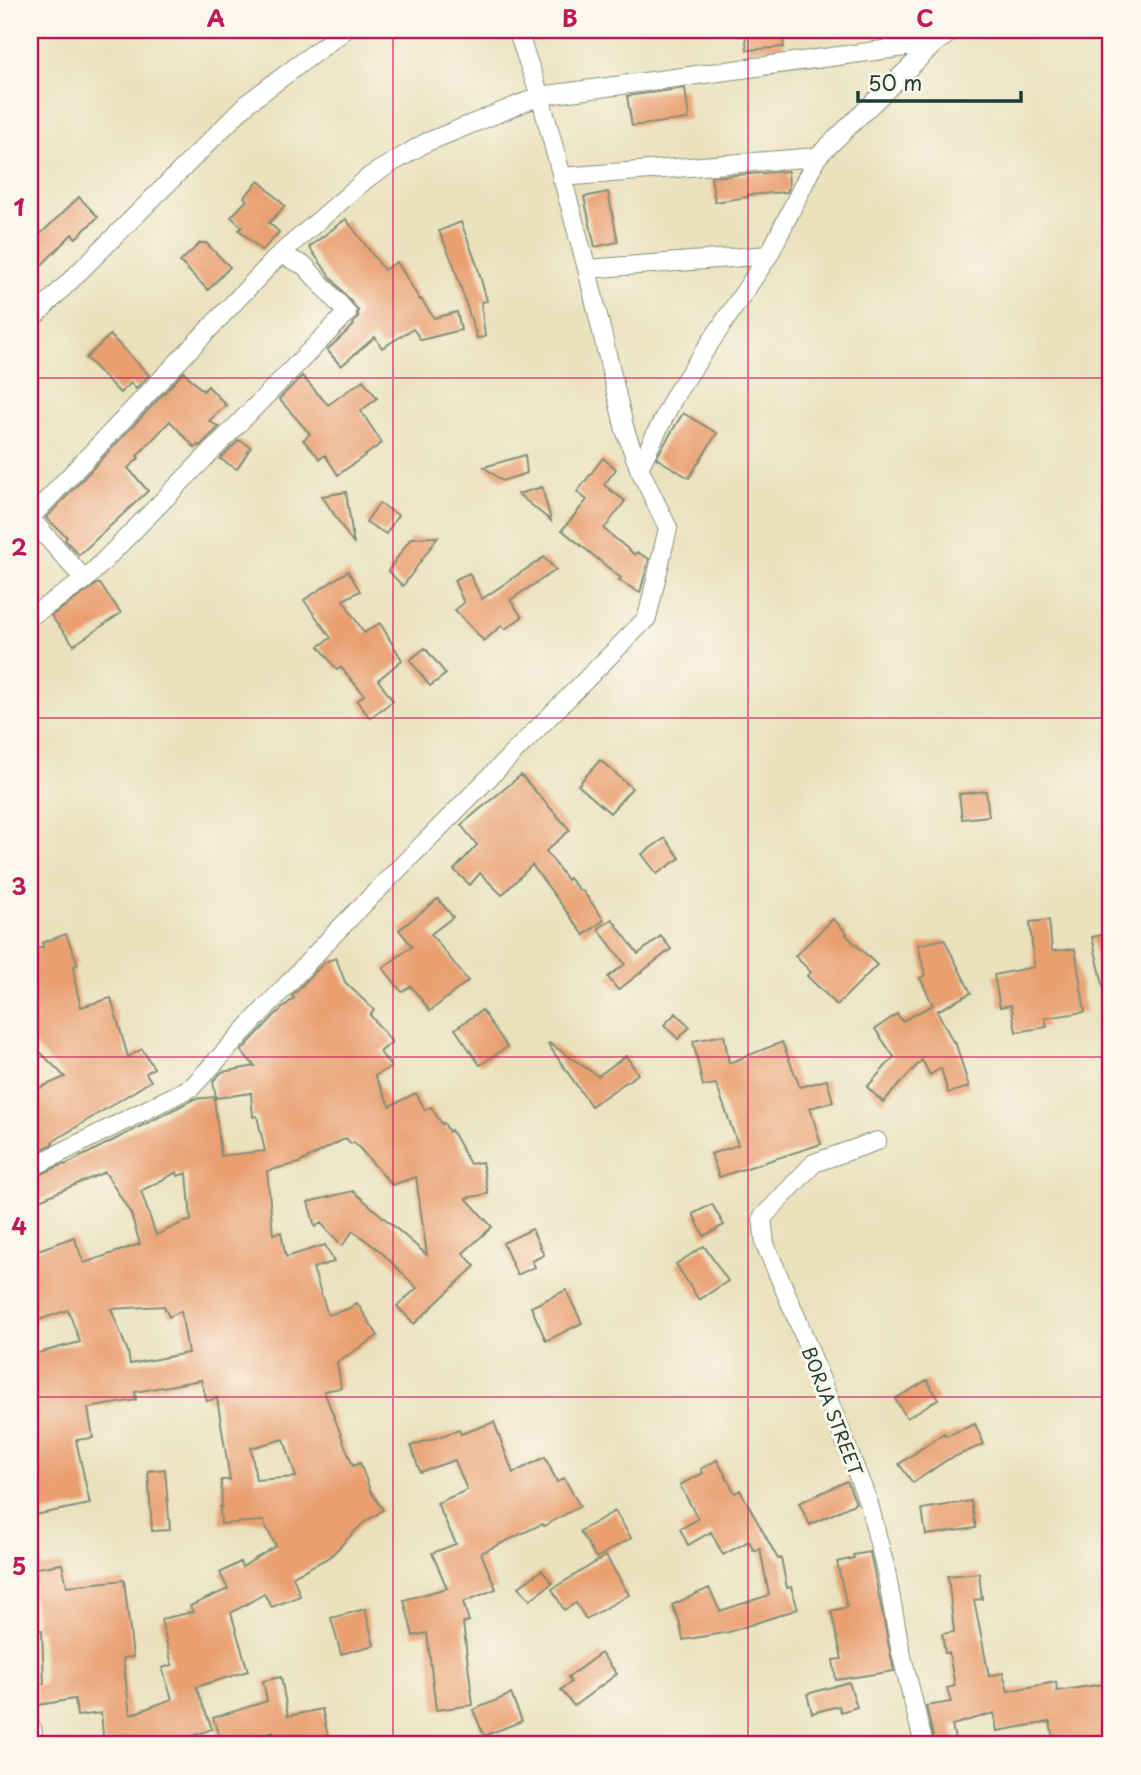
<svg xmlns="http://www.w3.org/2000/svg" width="1141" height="1775" font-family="'Playpen Sans',sans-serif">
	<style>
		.building { fill: #e99f70; fill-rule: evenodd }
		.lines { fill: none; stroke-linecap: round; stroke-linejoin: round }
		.minor-casing { stroke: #848f78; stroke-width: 20 }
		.tertiary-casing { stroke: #848f78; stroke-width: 25 }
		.minor { stroke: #fff; stroke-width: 18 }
		.tertiary { stroke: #fff; stroke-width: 23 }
		.grid { fill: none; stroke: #c2185b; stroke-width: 2; stroke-opacity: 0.55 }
		.labels { text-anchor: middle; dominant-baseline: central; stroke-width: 6; stroke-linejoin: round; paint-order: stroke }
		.street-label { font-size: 18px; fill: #1f3d34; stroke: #fbf7ec }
		.neatline { fill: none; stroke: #c2185b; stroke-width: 2.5 }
		.grid-label { font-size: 23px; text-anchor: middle; font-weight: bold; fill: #c2185b }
	</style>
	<rect width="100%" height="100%" fill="#fbf7ec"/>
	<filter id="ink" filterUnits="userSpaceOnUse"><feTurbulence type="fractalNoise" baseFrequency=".0143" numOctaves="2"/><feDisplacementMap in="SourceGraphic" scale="14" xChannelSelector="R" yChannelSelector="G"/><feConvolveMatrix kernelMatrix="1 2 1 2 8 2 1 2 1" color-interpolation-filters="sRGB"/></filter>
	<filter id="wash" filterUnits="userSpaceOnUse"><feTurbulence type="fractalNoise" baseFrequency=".00686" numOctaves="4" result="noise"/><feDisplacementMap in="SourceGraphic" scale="28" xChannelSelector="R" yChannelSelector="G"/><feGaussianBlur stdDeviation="1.57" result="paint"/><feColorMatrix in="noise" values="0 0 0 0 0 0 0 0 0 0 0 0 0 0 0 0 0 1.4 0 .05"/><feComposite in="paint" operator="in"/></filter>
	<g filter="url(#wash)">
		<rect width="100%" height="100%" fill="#eae1bd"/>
		<g id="blocks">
			<path class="building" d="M 745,30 L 782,30 L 784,47 L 747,50 Z
				M 685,88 L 689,119 L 632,126 L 627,96 Z
				M 788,171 L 789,188 L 787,192 L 748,195 L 748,197 L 715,202 L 711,177 Z
				M 259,181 L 285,206 L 269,223 L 279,232 L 262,251 L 239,230 L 242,227 L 231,217 L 247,200 L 244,197 Z
				M 608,192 L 618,242 L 595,247 L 584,197 Z
				M 79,197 L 98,217 L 76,238 L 72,234 L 30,277 L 30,244 Z
				M 346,219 L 384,270 L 397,262 L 420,300 L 421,299 L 434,318 L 457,312 L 461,330 L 421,340 L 413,329 L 382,348 L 375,337 L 341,366 L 327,350 L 354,325 L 353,324 L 358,317 L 358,310 L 332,279 L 309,247 Z
				M 461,222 L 477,265 L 487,301 L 481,302 L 485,337 L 477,338 L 453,263 L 439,231 Z
				M 200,243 L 206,243 L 230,267 L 208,290 L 180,262 Z
				M 110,335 L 149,375 L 136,389 L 131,383 L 120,393 L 86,358 Z
				M 184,372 L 203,391 L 208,386 L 226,405 L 209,421 L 219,427 L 200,446 L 198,445 L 195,448 L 170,421 L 137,456 L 139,458 L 128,468 L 148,491 L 79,555 L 65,540 L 67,537 L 46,518 Z
				M 302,376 L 328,405 L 363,380 L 377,398 L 361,411 L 382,443 L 338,475 L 325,455 L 320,459 L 303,440 L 310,434 L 279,399 Z
				M 683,413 L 717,433 L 689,478 L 656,458 Z
				M 239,440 L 251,447 L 237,469 L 220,459 Z
				M 525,455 L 527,473 L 502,481 L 484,467 Z
				M 603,458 L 616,469 L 604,485 L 625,501 L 604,529 L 635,555 L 637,552 L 649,559 L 640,593 L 619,580 L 621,578 L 562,530 L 587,500 L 577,492 Z
				M 542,487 L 551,521 L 518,494 Z
				M 346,492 L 354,545 L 322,496 Z
				M 379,503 L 398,515 L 386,534 L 366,522 Z
				M 438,537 L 403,586 L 388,571 L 411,538 Z
				M 544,557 L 556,570 L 510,600 L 522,617 L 505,629 L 502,625 L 484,641 L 455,610 L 464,603 L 454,580 L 469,573 L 482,599 Z
				M 348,571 L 360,591 L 343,600 L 364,633 L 380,623 L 402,660 L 378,680 L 393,701 L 370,718 L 357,701 L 364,695 L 341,667 L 337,670 L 319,646 L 331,638 L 304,600 Z
				M 97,584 L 100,584 L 121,613 L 74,645 L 51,616 Z
				M 425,648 L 446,674 L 430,686 L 410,660 Z
				M 600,760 L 632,788 L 610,813 L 578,785 Z
				M 521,775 L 570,830 L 546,851 L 567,880 L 569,878 L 580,891 L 582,890 L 604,920 L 584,935 L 532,865 L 502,895 L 480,873 L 470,885 L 454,870 L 477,845 L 461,825 Z
				M 986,791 L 989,816 L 962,819 L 959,794 Z
				M 665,838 L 680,858 L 657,874 L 642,854 Z
				M 438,899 L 453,917 L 431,934 L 468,981 L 430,1011 L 411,986 L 402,992 L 383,968 L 412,946 L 399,930 Z
				M 612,919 L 638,954 L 661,936 L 671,949 L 618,990 L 608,977 L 625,964 L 598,929 Z
				M 833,919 L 847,933 L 846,935 L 877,965 L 837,1005 L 807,976 L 811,972 L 795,956 Z
				M 1049,920 L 1052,951 L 1075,949 L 1085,1012 L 1045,1018 L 1047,1027 L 1016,1032 L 1011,1005 L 1000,1007 L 994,975 L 1034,967 L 1030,922 Z
				M 1111,933 L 1111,988 L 1104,989 L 1092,937 Z
				M 66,934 L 78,964 L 74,966 L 75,983 L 81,1007 L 111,998 L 128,1057 L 142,1049 L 154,1068 L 146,1073 L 151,1081 L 52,1142 L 53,1144 L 30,1155 L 30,1092 L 65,1077 L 37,1049 L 30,1032 L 30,951 L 43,947 L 42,943 Z
				M 944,939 L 971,993 L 937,1011 L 953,1042 L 955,1041 L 969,1087 L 948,1093 L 941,1068 L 930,1075 L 922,1060 L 883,1102 L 867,1087 L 894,1057 L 875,1029 L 897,1014 L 902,1021 L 933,1005 L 920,978 L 925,975 L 918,945 Z
				M 336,958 L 345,982 L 374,1010 L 370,1015 L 392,1042 L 380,1052 L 391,1067 L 375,1076 L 390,1106 L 416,1093 L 425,1110 L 431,1107 L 442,1124 L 444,1123 L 449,1132 L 451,1130 L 470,1164 L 482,1162 L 488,1194 L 466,1198 L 492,1227 L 463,1253 L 475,1266 L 414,1324 L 397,1306 L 417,1288 L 380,1251 L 353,1231 L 342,1246 L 321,1223 L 315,1227 L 308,1202 L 353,1191 L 427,1255 L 416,1177 L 392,1185 L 354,1142 L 351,1144 L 346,1138 L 299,1163 L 267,1171 L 273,1234 L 281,1232 L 286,1257 L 325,1245 L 334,1262 L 313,1268 L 328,1315 L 348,1309 L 357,1303 L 378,1336 L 337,1362 L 341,1388 L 324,1391 L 353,1466 L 360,1463 L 370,1490 L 383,1510 L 362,1524 L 330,1557 L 293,1576 L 300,1596 L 272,1607 L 264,1594 L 231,1613 L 248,1671 L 196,1687 L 212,1729 L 169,1745 L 164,1745 L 163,1742 L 132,1745 L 104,1745 L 101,1713 L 77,1716 L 75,1699 L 38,1705 L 35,1686 L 44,1684 L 42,1630 L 37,1630 L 32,1592 L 30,1592 L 30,1569 L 62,1564 L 67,1586 L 124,1580 L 133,1657 L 123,1658 L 130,1715 L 172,1699 L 162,1668 L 172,1665 L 161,1619 L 193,1612 L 190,1606 L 228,1589 L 220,1573 L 240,1562 L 242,1567 L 276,1546 L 263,1521 L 221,1524 L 220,1507 L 222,1507 L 221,1480 L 230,1480 L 217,1398 L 207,1401 L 201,1380 L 135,1392 L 136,1400 L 88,1408 L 93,1438 L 76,1440 L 90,1504 L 30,1516 L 30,1355 L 80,1342 L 68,1310 L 30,1323 L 30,1253 L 74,1237 L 84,1263 L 140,1244 L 131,1214 L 105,1172 L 30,1204 L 30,1179 L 64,1164 L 65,1165 L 194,1099 L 214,1097 L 221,1156 L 265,1151 L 257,1116 L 253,1117 L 251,1093 L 216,1098 L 213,1081 L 222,1072 L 255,1066 L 241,1051 L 277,1013 L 294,998 L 292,996 L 317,970 L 325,962 ZM 177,1172 L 178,1176 L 187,1173 L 191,1221 L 184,1222 L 156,1235 L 141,1191 ZM 164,1306 L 169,1317 L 181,1311 L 188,1353 L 130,1364 L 128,1352 L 111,1309 ZM 284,1439 L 296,1477 L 256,1480 L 251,1448 Z
				M 482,1010 L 507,1047 L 480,1065 L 455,1029 Z
				M 676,1013 L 690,1027 L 678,1039 L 664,1025 Z
				M 724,1035 L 729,1063 L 782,1042 L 800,1087 L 827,1080 L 833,1102 L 810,1108 L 821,1144 L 719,1177 L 711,1154 L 738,1145 L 716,1084 L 703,1086 L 693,1041 Z
				M 549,1043 L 598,1076 L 626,1056 L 638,1074 L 591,1106 L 548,1044 Z
				M 712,1204 L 724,1225 L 704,1236 L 693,1214 Z
				M 532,1229 L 544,1255 L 532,1261 L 535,1267 L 517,1275 L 503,1243 Z
				M 704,1246 L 728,1281 L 699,1300 L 676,1264 Z
				M 566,1290 L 582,1323 L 546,1341 L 531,1307 Z
				M 927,1380 L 938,1399 L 907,1418 L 895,1399 Z
				M 494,1422 L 513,1473 L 545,1457 L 557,1482 L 564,1478 L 580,1506 L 544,1526 L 542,1524 L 481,1553 L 496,1589 L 463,1602 L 469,1621 L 463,1623 L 473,1705 L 436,1710 L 427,1633 L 413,1636 L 404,1600 L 447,1588 L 432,1553 L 456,1544 L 437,1503 L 467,1490 L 455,1460 L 420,1472 L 411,1446 L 459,1430 L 461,1434 Z
				M 975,1424 L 984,1444 L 947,1460 L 913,1483 L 899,1464 L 944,1433 L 946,1436 Z
				M 717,1460 L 735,1493 L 740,1490 L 778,1559 L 781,1558 L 787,1588 L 791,1587 L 798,1609 L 729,1632 L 683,1640 L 679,1620 L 672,1605 L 709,1588 L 720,1611 L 769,1595 L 760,1548 L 754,1551 L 749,1541 L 723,1555 L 711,1532 L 688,1545 L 680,1529 L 698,1519 L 680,1485 L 703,1473 L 701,1469 Z
				M 165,1469 L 170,1530 L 152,1531 L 148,1471 Z
				M 847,1481 L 856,1503 L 810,1525 L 799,1503 Z
				M 971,1501 L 976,1528 L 926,1535 L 922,1509 Z
				M 615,1511 L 631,1538 L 596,1558 L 580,1531 Z
				M 870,1552 L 894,1671 L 836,1680 L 833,1660 L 842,1659 L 831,1611 L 847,1607 L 837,1562 L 854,1558 L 853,1555 Z
				M 606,1556 L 629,1595 L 586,1619 L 576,1603 L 564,1610 L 552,1589 Z
				M 542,1570 L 552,1583 L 530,1600 L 519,1587 Z
				M 979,1573 L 982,1599 L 974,1600 L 989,1676 L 1003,1673 L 1008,1691 L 1056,1682 L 1057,1691 L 1111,1683 L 1111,1740 L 1072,1745 L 1070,1736 L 1053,1738 L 1050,1722 L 997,1731 L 994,1713 L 952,1725 L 956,1745 L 935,1745 L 926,1706 L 951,1702 L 947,1688 L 955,1686 L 949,1653 L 945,1653 L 942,1634 L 954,1632 L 948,1576 Z
				M 365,1609 L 374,1645 L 341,1654 L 331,1618 Z
				M 601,1653 L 617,1674 L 574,1706 L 561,1690 L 571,1682 L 568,1677 Z
				M 281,1677 L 288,1716 L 322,1709 L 329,1741 L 307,1745 L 276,1745 L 273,1731 L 228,1745 L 222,1745 L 213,1718 L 267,1701 L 263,1681 Z
				M 849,1682 L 857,1707 L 841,1712 L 839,1706 L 812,1713 L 807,1694 Z
				M 511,1694 L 522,1721 L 484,1736 L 473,1710 Z"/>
		</g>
	</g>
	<g filter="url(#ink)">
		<use href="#blocks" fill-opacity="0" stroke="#848f78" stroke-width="2"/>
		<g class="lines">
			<g class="minor-casing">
				<path id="minor" d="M 517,30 L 540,96 L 587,269 L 625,430 L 639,468 L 675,395 L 769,255 L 817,157 L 935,43 L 954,30
					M 561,177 L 817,157
					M 587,269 L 769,255
					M 30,321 L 249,102 L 345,30
					M 30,518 L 280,254 L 370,176 L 425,143 L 540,96 L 935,43
					M 30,518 L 85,580
					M 30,614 L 34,614 L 85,580 L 347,313 L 305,266 L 280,254
					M 877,1141 L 814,1163 L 762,1218 L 765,1244 L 798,1321 L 869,1504 L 886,1571 L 900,1648 L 924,1745
					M 30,1168 L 192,1087 L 335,933 L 647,618 L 668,528 L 639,468"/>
			</g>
			<g class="tertiary-casing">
				<path id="tertiary" d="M 30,1730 L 32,1745"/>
			</g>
			<use href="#minor" class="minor"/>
			<use href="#tertiary" class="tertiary"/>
		</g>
	</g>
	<path class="grid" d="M 393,30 L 393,1745M 748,30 L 748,1745M 30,378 L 1111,378M 30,718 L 1111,718M 30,1057 L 1111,1057M 30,1397 L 1111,1397"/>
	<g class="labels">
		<g class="street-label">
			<text transform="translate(833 1411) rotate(69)">BORJA STREET</text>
		</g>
	</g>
	<rect width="1141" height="1775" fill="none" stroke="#fbf7ec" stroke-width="77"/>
	<path d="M858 91v10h163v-10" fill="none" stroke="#1f3d34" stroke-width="3.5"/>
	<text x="868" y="91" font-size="21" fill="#1f3d34" stroke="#fbf7ec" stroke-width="5" paint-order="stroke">50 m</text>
	<rect x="38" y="38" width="1064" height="1698" class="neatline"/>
	<g class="grid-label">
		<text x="216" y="27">A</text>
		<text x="570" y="27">B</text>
		<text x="925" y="27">C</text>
		<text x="19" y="216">1</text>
		<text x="19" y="556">2</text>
		<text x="19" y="895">3</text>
		<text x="19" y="1235">4</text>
		<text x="19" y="1575">5</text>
	</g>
</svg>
